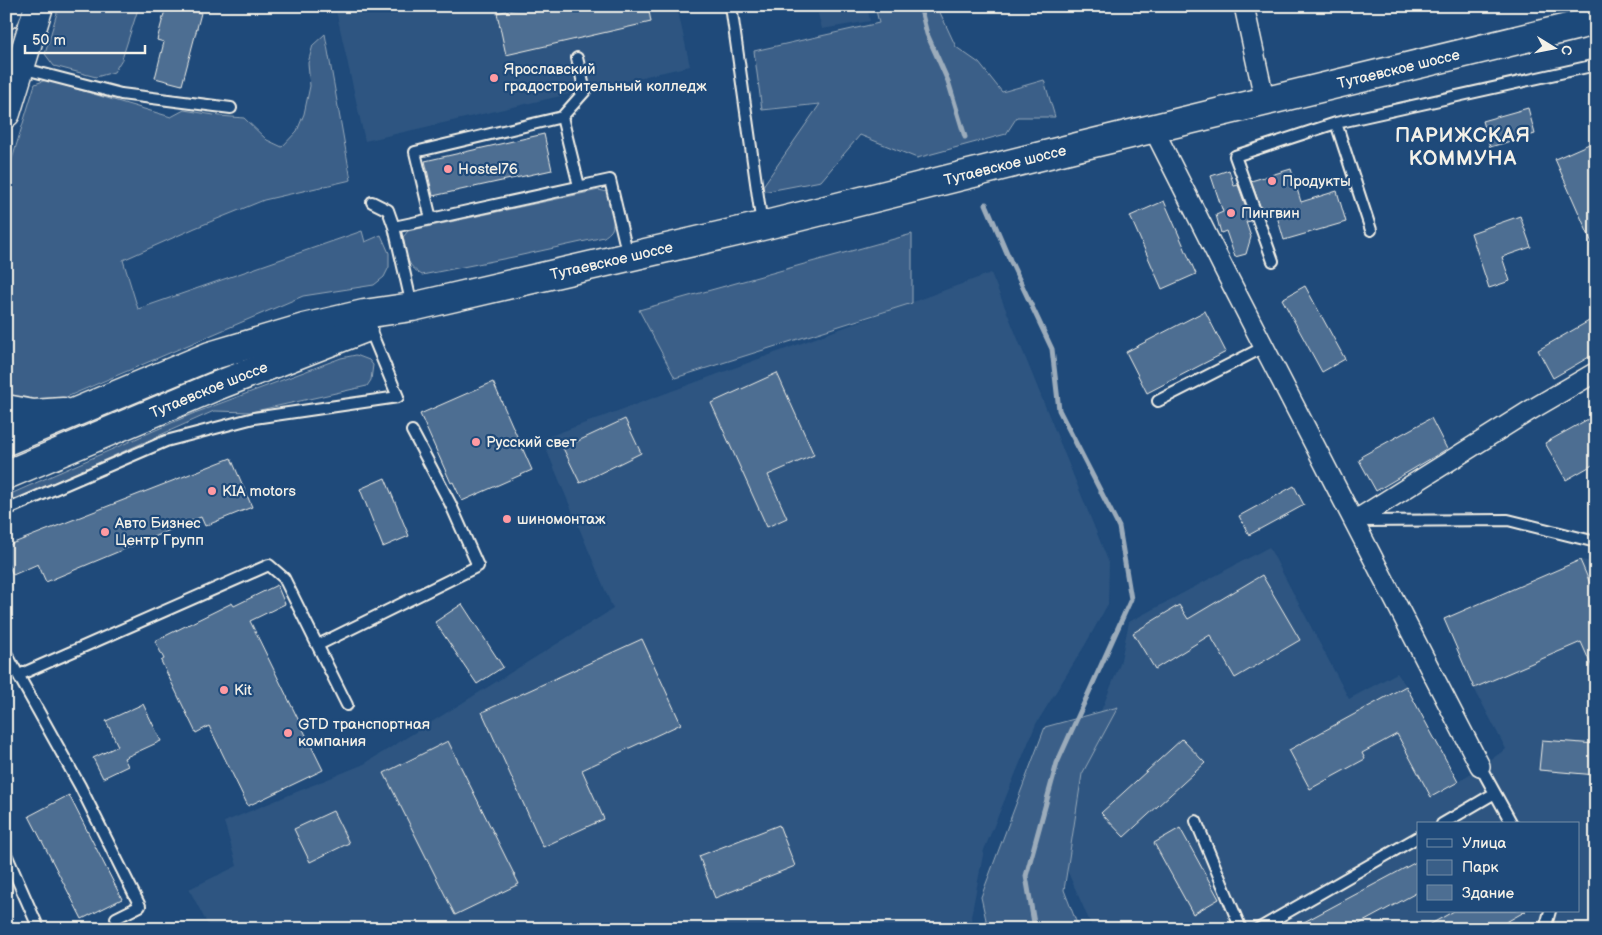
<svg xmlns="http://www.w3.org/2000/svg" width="1602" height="935" font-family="'Balsamiq Sans',sans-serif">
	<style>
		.built { fill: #2d5581; fill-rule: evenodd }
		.green { fill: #3a5f88; stroke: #97a8b8 }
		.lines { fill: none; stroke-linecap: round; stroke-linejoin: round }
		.stream { stroke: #9cacbb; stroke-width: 5 }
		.building { fill: #4d6e92; stroke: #f4f1e8 }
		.service-casing { stroke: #f4f1e8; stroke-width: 14 }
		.minor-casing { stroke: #f4f1e8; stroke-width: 22 }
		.primary-casing { stroke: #f4f1e8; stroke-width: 31 }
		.service { stroke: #1f4a7a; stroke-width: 10 }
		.minor { stroke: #1f4a7a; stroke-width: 19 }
		.primary { stroke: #1f4a7a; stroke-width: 28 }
		.poi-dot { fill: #ff9aa2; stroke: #1f4a7a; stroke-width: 2 }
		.labels { text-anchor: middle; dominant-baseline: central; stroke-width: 4.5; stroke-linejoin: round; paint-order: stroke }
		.poi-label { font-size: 15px; fill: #f4f1e8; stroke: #1f4a7a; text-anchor: start }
		.street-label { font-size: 15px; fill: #f4f1e8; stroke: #1f4a7a }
		.district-label { font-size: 20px; font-weight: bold; letter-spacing: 1px; fill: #f4f1e8; stroke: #1f4a7a }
	</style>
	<rect width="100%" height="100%" fill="#1f4a7a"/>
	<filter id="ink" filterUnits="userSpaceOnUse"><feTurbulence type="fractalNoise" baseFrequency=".02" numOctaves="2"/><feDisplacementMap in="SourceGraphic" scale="10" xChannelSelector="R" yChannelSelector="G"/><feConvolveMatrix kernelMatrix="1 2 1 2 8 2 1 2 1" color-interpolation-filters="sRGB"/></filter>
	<g filter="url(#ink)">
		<path class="built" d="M 335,6 L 677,6 L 690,66 L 365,141 Z
			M 816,6 L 867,6 L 870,21 L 822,29 Z
			M 991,273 L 1109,563 L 1108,604 L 1085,645 L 1036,724 L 984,850 L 971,917 L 974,929 L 210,929 L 189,889 L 237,866 L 224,822 L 364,764 L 613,609 L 542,439 Z
			M 1269,547 L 1349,699 L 1397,673 L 1406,686 L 1458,782 L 1506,749 L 1474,688 L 1444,619 L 1580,560 L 1596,562 L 1596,929 L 1093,929 L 1051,834 L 1120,664 L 1129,622 ZM 1418,824 L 1578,824 L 1578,911 L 1418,911 Z"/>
		<path class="green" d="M 59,6 L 139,6 L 122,59 L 114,72 L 96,77 L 54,66 L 45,54 Z
			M 875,6 L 937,6 L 956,47 L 979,63 L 1002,92 L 1044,80 L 1055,117 L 1017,117 L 1006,134 L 917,158 L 860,135 L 821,181 L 758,193 L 820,104 L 762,110 L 754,51 L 879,23 Z
			M 325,34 L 351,180 L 264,200 L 195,228 L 123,260 L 138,309 L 362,231 L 365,242 L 381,235 L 389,253 L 389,267 L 384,277 L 374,285 L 303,296 L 50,404 L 16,400 L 6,395 L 6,179 L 35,84 L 46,80 L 171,117 L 184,110 L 220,116 L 244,118 L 267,140 L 282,147 L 297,131 L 304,114 L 310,86 L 308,63 L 313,45 Z
			M 599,190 L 607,192 C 612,200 614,216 613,225 C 613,231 608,234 604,237 L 513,257 L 422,275 C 406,265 406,255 403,237 L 408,231 Z
			M 912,234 L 912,303 L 675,378 L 639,310 Z
			M 356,355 L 369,360 L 373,365 L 371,380 L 367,386 L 251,412 L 214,411 L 6,504 L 6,496 L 192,414 L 341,358 Z
			M 130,408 L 6,462 L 6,456 L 67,430 Z
			M 1118,707 L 1082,774 L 1064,890 L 1079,929 L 988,929 L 981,897 L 1045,727 Z"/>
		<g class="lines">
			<path class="stream" d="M 920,6 L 927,34 L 948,81 L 965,137
				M 986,204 L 1010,260 L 1052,349 L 1059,410 L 1119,527 L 1131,599 L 1057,763 L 1026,876 L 1035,929"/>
		</g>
		<path class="building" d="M 174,6 L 201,13 L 182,85 L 155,78 L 164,42 L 157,40 L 165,10 L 172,12 Z
			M 527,6 L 648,6 L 651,22 L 506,55 L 497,13 Z
			M 1528,108 L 1535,134 L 1490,147 L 1482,121 Z
			M 544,134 L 552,170 L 433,196 L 425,161 Z
			M 1596,141 L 1596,252 L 1555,159 Z
			M 1291,169 L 1301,202 L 1337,191 L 1346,222 L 1284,240 L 1276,213 L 1264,217 L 1251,181 Z
			M 1229,170 L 1234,186 L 1238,185 L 1251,221 L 1246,222 L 1251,237 L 1246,254 L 1235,257 L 1226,231 L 1221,233 L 1216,215 L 1223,212 L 1211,176 Z
			M 1164,201 L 1196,274 L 1162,289 L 1130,216 Z
			M 1520,216 L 1531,247 L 1502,257 L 1510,281 L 1489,288 L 1471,233 Z
			M 1305,286 L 1345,359 L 1322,372 L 1282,299 Z
			M 1205,311 L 1226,352 L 1147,393 L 1126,352 Z
			M 1596,317 L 1596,353 L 1553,378 L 1538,350 Z
			M 777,373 L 814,455 L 768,475 L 787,518 L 767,527 L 711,403 Z
			M 493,382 L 532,470 L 462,501 L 453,482 L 451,483 L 420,414 Z
			M 1431,418 L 1447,449 L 1376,491 L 1359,460 L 1363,458 L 1362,456 Z
			M 1590,418 L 1596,429 L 1596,463 L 1566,480 L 1545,443 Z
			M 625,419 L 641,453 L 580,483 L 563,448 Z
			M 231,458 L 252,507 L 205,526 L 201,517 L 46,582 L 38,564 L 13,575 L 6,560 L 6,546 Z
			M 385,478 L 409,536 L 383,547 L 360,489 Z
			M 1294,486 L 1304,505 L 1249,535 L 1239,516 Z
			M 1580,560 L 1596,597 L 1596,676 L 1581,642 L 1474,688 L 1444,619 Z
			M 1262,575 L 1300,640 L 1235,678 L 1210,635 L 1155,669 L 1133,633 L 1179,605 L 1188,619 Z
			M 277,585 L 285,604 L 250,621 L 323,770 L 248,806 L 209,726 L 196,733 L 161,661 L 164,659 L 155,641 L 232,603 L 234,606 Z
			M 462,604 L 503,667 L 477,684 L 435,622 Z
			M 642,639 L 681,724 L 582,770 L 604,819 L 543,847 L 482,712 Z
			M 1406,686 L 1458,782 L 1431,797 L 1397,734 L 1362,753 L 1365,759 L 1310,789 L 1289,750 Z
			M 143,704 L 161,741 L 124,758 L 128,766 L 103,778 L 93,758 L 118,746 L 106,721 Z
			M 1182,739 L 1205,763 L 1124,837 L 1101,813 Z
			M 1542,740 L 1596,744 L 1596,775 L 1539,770 Z
			M 448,741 L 519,884 L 455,915 L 384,773 Z
			M 69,795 L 122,899 L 82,919 L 29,816 Z
			M 333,811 L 349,843 L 310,862 L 294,829 Z
			M 779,825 L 795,866 L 715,898 L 699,856 Z
			M 1180,828 L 1219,899 L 1193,914 L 1154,843 Z
			M 1418,861 L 1418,892 L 1350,929 L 1291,929 Z
			M 1454,911 L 1526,911 L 1494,929 L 1422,929 Z"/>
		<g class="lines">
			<g class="service-casing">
				<path id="service" d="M 731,6 L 762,225
					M 577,58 L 585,91 L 562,117 L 579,186
					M 21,68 L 121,94 L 231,108
					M 562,117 L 415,152 L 431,219 L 610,180 L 628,256
					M 372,202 L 388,210 L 394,227
					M 1371,230 L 1336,123 L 1596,65
					M 1273,261 L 1235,156 L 1336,123
					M 412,306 L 394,227 L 431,219
					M 1158,401 L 1264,347
					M 6,510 L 166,441 L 254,418 L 398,397 L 369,327
					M 1359,521 L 1508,520 L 1596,542
					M 318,645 L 478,566 L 450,503 L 412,431
					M 6,653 L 80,786 L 140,906 L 116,918
					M 19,675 L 269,565 L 284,578 L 347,705
					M 1480,766 L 1512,824
					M 1196,821 L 1241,929
					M 1442,824 L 1495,793
					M 6,854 L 39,929
					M 1258,929 L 1418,837
					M 1545,929 L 1550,911"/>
			</g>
			<g class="minor-casing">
				<path id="minor" d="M 1244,6 L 1265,102
					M 1153,128 L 1227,275 L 1480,766
					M 1354,521 L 1529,411 L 1596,372"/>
			</g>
			<g class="primary-casing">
				<g id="primary">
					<path d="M 6,15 L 9,6"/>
					<path d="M 6,113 L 39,6"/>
					<path d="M 6,409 L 33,414 L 63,412"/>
					<path id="s1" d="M 6,441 L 210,356 L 304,328 L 364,314 L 412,307 L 762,226 L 1073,148 L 1596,21"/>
					<path id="s2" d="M 6,475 L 214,387 L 363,329"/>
				</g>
			</g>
			<use href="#service" class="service"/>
			<use href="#minor" class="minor"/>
			<use href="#primary" class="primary"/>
		</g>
	</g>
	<g class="poi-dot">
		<circle cx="494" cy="78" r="5"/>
		<circle cx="448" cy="169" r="5"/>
		<circle cx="1272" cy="181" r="5"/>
		<circle cx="1231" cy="213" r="5"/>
		<circle cx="476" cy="442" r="5"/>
		<circle cx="212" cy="491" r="5"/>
		<circle cx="507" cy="519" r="5"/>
		<circle cx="105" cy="532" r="5"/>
		<circle cx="224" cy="690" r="5"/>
		<circle cx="288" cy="733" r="5"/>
	</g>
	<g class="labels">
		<g class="poi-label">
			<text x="504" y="69">Ярославский<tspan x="504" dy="17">градостроительный колледж</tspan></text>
			<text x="458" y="169">Hostel76</text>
			<text x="1282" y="181">Продукты</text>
			<text x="1241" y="213">Пингвин</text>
			<text x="486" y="442">Русский свет</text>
			<text x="222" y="491">KIA motors</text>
			<text x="517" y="519">шиномонтаж</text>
			<text x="115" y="523">Авто Бизнес<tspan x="115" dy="17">Центр Групп</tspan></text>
			<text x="234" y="690">Kit</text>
			<text x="298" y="724">GTD транспортная<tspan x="298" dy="17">компания</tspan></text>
		</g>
		<g class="street-label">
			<text stroke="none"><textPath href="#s1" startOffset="1444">Тутаевское шоссе</textPath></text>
			<text stroke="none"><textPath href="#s1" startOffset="1039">Тутаевское шоссе</textPath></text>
			<text stroke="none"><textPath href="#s1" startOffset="634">Тутаевское шоссе</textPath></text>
			<text stroke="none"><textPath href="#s2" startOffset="220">Тутаевское шоссе</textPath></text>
		</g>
		<g class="district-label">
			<text x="1463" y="136">ПАРИЖСКАЯ<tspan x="1463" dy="23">КОММУНА</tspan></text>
		</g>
	</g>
	<rect width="1602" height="935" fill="none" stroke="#1f4a7a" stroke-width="25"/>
	<rect x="12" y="12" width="1577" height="910" fill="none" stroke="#f4f1e8" stroke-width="2" filter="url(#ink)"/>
	<rect x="1417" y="822" width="162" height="90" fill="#1f4a7a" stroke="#748da6"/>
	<rect x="1427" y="839" width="25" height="8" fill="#1f4a7a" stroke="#748da6"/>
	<text x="1462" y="848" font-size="15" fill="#f4f1e8">Улица</text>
	<rect x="1427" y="860" width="25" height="15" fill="#3a5f88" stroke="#748da6"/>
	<text x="1462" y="872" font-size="15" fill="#f4f1e8">Парк</text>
	<rect x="1427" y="885" width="25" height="15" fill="#4d6e92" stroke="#748da6"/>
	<text x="1462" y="898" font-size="15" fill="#f4f1e8">Здание</text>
	<g transform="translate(1554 48) rotate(100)" stroke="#1f4a7a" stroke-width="4" paint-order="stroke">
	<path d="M0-4L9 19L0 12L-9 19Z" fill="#f4f1e8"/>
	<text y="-8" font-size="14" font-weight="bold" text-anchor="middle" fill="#f4f1e8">С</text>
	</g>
	<path d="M25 45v8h120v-8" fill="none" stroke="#f4f1e8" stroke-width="2.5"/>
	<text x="32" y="45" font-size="15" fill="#f4f1e8" stroke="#1f4a7a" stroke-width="4" paint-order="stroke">50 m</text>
</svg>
